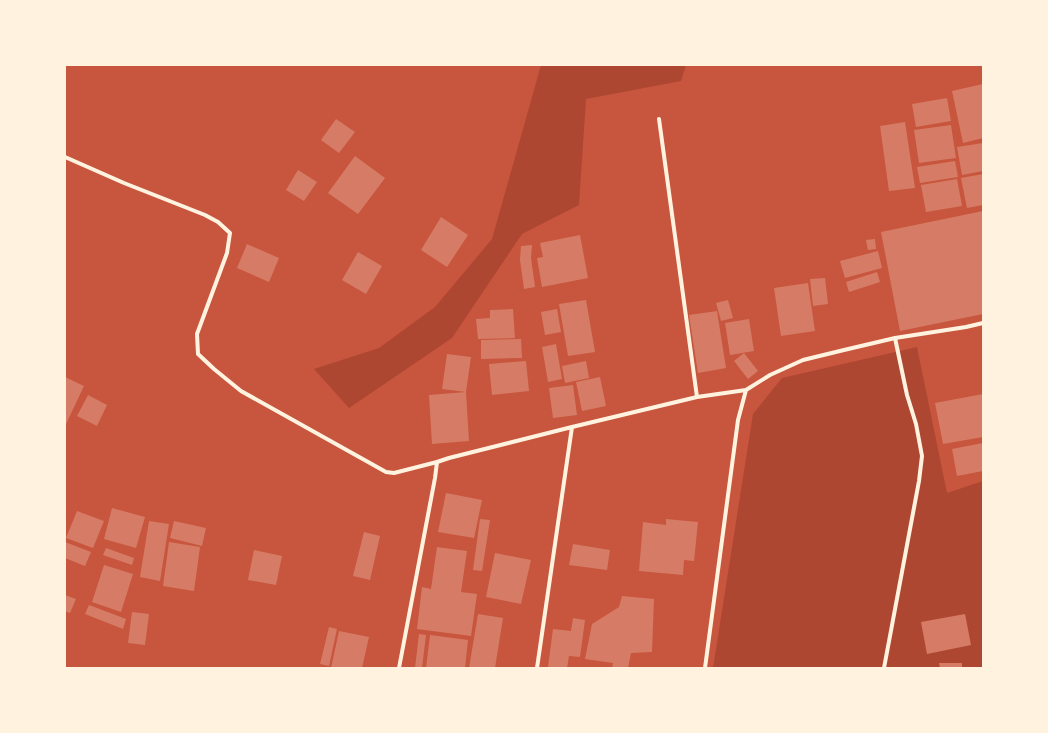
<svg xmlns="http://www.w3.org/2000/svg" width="1048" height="733" font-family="'Noto Sans',sans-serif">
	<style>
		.green { fill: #ae4732 }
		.building { fill: #d67c66 }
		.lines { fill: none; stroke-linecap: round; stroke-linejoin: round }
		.minor { stroke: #fff3e0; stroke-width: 4 }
	</style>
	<rect width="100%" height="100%" fill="#c8553d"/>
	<path class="green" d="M 541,65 L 686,65 L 681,81 L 586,99 L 579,205 L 522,234 L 452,338 L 349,408 L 314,369 L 379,348 L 435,307 L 492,239 Z
		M 917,347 L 947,493 L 983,481 L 983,668 L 713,668 L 753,414 L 782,378 Z"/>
	<path class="building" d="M 983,84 L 983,138 L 963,143 L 952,91 Z
		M 947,98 L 951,121 L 916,127 L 912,104 Z
		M 336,119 L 355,132 L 339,153 L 321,140 Z
		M 905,122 L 915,188 L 889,191 L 880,126 Z
		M 951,125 L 956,158 L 919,163 L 914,130 Z
		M 983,143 L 983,171 L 962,175 L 957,147 Z
		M 355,156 L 385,178 L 358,214 L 328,193 Z
		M 955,161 L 958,177 L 920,183 L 917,167 Z
		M 298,170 L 317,182 L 304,201 L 286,190 Z
		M 983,174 L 983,205 L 967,208 L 961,178 Z
		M 957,179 L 962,206 L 926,212 L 921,185 Z
		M 983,211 L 983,314 L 900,331 L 881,232 Z
		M 441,217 L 468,235 L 447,267 L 421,250 Z
		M 580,235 L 588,278 L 542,287 L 537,258 L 543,257 L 540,243 Z
		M 875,239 L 876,249 L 868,250 L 866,240 Z
		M 247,244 L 279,258 L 269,282 L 237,268 Z
		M 532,245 L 531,258 L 535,287 L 524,289 L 520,260 L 521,246 Z
		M 878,251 L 882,268 L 845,278 L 840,261 Z
		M 358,252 L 382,266 L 366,294 L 342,280 Z
		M 877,272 L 880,282 L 849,292 L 846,282 Z
		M 825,278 L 828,304 L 813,306 L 810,279 Z
		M 808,283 L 815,331 L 781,336 L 774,288 Z
		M 586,300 L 595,352 L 568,356 L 559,304 Z
		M 728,300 L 733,318 L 721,321 L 716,303 Z
		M 513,309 L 515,338 L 478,339 L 476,319 L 490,318 L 490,310 Z
		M 557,309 L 561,332 L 545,335 L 541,312 Z
		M 717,311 L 726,368 L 698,373 L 689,315 Z
		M 749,319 L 754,351 L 730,355 L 725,323 Z
		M 521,339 L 522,358 L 481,359 L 481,340 Z
		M 556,344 L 562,379 L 548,382 L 542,347 Z
		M 744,353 L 758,371 L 748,379 L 734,361 Z
		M 447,354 L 471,357 L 466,392 L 442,389 Z
		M 526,361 L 529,391 L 492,395 L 489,364 Z
		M 586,361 L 589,378 L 565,383 L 562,366 Z
		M 65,377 L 84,386 L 65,426 Z
		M 600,377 L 606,406 L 582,411 L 576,382 Z
		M 573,385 L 577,415 L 553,418 L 549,388 Z
		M 466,392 L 469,441 L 432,444 L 429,395 Z
		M 983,394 L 983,437 L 943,444 L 935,403 Z
		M 88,395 L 107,405 L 97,426 L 77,416 Z
		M 983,443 L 983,471 L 957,476 L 952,449 Z
		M 446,493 L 482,500 L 474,538 L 438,532 Z
		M 112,508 L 145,517 L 136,548 L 104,539 Z
		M 77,511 L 104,521 L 93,548 L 66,538 Z
		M 480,519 L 490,520 L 482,571 L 473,570 Z
		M 666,519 L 698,522 L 694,561 L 684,560 L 683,575 L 639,571 L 643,522 L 666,525 Z
		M 149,521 L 169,524 L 160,581 L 140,577 Z
		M 174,521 L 206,528 L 202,546 L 170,538 Z
		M 364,532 L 380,536 L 370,580 L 353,576 Z
		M 65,542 L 91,552 L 85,566 L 65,558 Z
		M 169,542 L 200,547 L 194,591 L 163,586 Z
		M 573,544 L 610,550 L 607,570 L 569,565 Z
		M 437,547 L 467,551 L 461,592 L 477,594 L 471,636 L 417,629 L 422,587 L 431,589 Z
		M 106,548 L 134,558 L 132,565 L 103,555 Z
		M 254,550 L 282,556 L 276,585 L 248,580 Z
		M 495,553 L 531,560 L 521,604 L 486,597 Z
		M 104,565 L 133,574 L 121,612 L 92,602 Z
		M 65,595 L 76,599 L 70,613 L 65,611 Z
		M 622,596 L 654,599 L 652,652 L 631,653 L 628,668 L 612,668 L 613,663 L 585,659 L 592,624 L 619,607 Z
		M 89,605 L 126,619 L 123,629 L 85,614 Z
		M 132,612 L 149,614 L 145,645 L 128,643 Z
		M 478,614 L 503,618 L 495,668 L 469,668 Z
		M 965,614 L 971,645 L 927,654 L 921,622 Z
		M 573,618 L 585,620 L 580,657 L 569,656 L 567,668 L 548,667 L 553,629 L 571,631 Z
		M 329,627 L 337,629 L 329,666 L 320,664 Z
		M 339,631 L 369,637 L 362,668 L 331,668 Z
		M 419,634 L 426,635 L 422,668 L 415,668 Z
		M 430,635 L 468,640 L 465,668 L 426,668 Z
		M 939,663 L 962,663 L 962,668 L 940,668 Z"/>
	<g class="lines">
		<path class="minor" d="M 659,119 L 697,397
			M 65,157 L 124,183 L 205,215 L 218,222 L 230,233 L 227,253 L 197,334 L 198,354 L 214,369 L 241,391 L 386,472 L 394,473 L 437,462
			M 399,668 L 435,478 L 437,462 L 449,458 L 572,427 L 697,397 L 746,390
			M 537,668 L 572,427
			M 705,668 L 738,420 L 746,390 L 770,375 L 803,360 L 844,350 L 895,338 L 966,327 L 983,323
			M 884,668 L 919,481 L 922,456 L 916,424 L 907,395 L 895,338"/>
	</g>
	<rect width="1048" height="733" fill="none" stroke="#fff3e0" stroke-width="132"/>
</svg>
